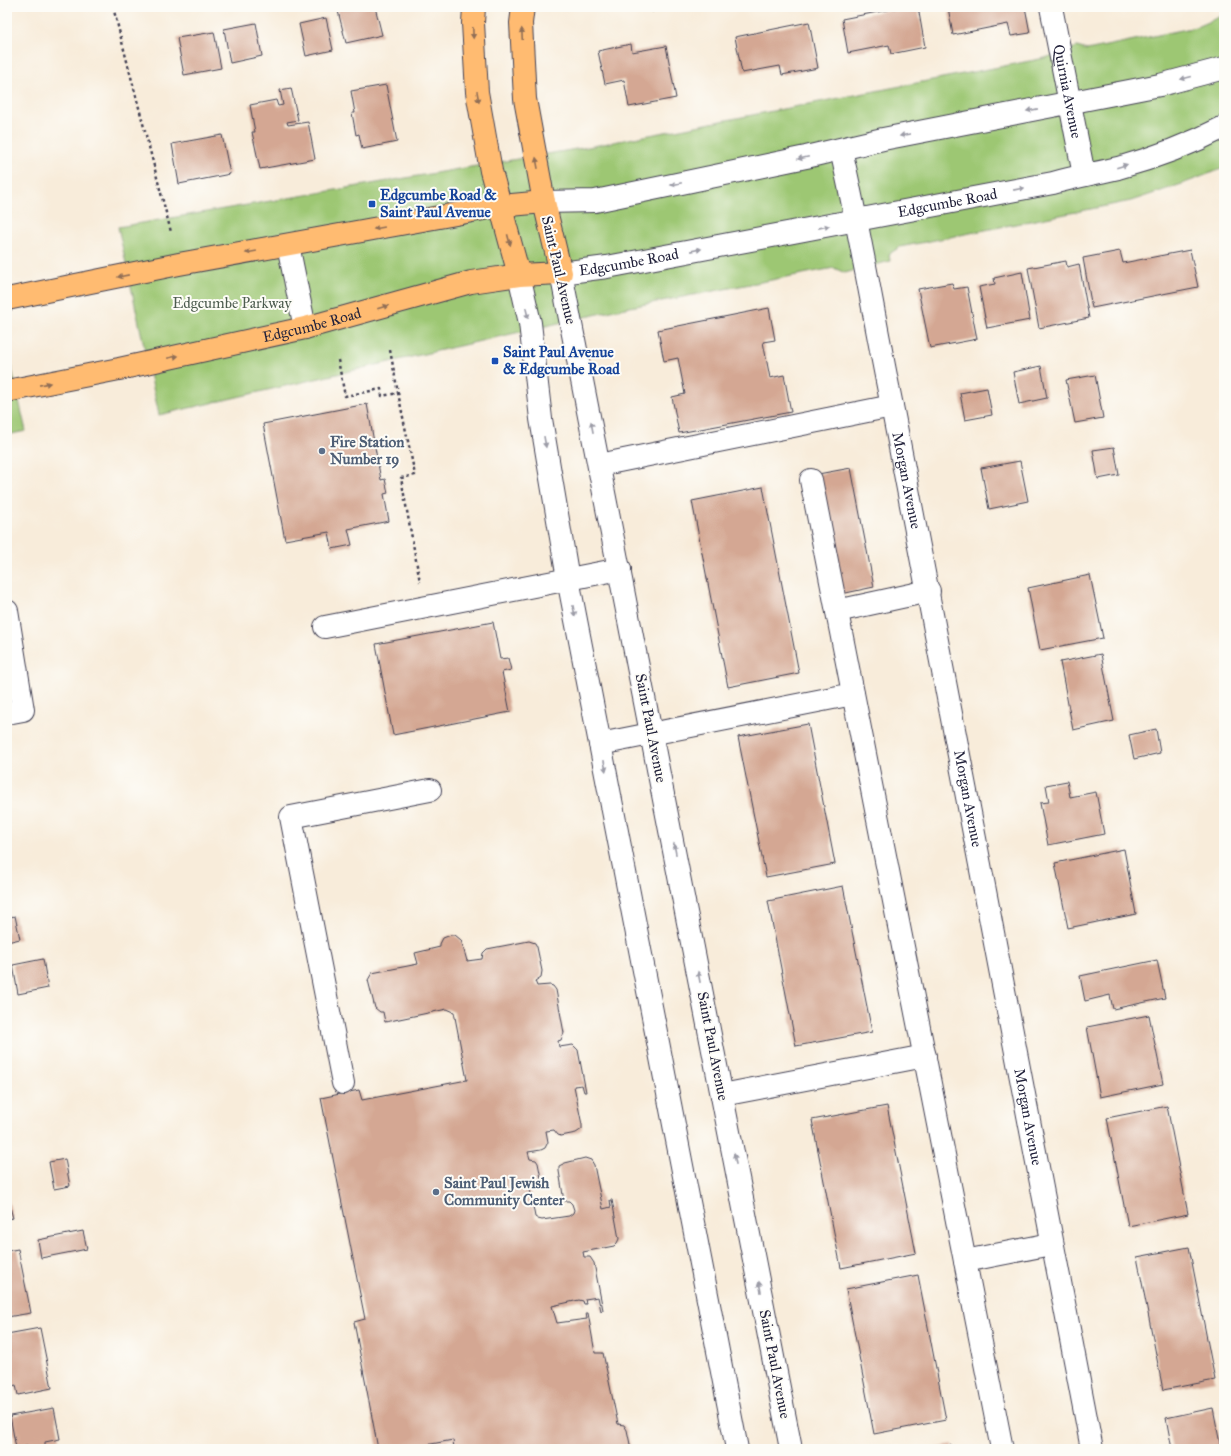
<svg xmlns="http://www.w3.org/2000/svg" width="1231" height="1456" font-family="'IM FELL Great Primer',serif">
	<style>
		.green { fill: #9dc773; stroke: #607457 }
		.building { fill: #d4a793 }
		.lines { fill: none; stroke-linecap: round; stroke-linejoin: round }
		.minor-casing { stroke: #424053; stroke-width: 24 }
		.major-casing { stroke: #424053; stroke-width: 24 }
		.path { stroke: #424053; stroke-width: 2.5; stroke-dasharray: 3 3; stroke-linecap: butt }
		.minor { stroke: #fff; stroke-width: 22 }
		.major { stroke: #ffbb71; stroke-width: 22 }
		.oneway { fill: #906e56 }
		.oneway2 { fill: #9c9ca7 }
		.transit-dot { fill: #1a4fb4; stroke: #fdfcf7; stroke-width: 1.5 }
		.service-dot { fill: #5c6f8a; stroke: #fdfcf7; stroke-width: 1.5 }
		.labels { text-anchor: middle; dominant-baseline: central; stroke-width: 4; stroke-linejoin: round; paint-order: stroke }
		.street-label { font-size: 15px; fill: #22223b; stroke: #fdfcf7 }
		.transit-label { font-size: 15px; font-weight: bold; fill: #164399; stroke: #fdfcf7; text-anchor: start }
		.park-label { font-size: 15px; fill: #4d5c4f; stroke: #fdfcf7 }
		.service-label { font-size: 15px; font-weight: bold; fill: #4e5e75; stroke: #fdfcf7; text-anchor: start }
	</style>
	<rect width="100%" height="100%" fill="#fdfcf7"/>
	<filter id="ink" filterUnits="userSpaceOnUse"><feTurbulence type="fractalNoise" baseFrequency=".025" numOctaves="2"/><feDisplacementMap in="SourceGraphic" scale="8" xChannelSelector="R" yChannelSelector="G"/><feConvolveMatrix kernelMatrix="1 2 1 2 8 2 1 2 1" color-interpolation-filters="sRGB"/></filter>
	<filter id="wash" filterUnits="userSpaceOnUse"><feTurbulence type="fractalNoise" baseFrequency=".012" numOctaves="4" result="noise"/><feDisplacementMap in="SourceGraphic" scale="16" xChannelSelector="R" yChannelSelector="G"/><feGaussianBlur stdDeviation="0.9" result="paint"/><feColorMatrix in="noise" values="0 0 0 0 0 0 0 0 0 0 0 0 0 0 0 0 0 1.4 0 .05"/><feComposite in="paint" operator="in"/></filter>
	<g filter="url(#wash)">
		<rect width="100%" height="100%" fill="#f8ecda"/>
		<path class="green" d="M 1224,15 L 1224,168 L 1182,184 L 1131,201 L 900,247 L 889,254 L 890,261 L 845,273 L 834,268 L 620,309 L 159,415 L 118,227 L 588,147 L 1045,58 L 1077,47 L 1087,50 L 1196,27 Z
			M 7,348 L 26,431 L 7,435 Z"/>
		<g id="blocks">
			<path class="building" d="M 337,7 L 375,7 L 382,35 L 346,43 Z
				M 641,7 L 655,7 L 653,12 Z
				M 903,7 L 918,7 L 925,47 L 891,54 L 889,45 L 848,53 L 842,19 Z
				M 948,7 L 1025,7 L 1030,33 L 1011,36 L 1008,24 L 953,35 Z
				M 326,18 L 333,50 L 306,56 L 299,24 Z
				M 809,22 L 818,68 L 782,75 L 780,66 L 742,73 L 735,37 Z
				M 256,23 L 262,56 L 230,63 L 224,29 Z
				M 214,32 L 221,68 L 184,75 L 177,38 Z
				M 631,44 L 632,52 L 666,46 L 676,98 L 629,107 L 624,80 L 605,84 L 598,51 Z
				M 386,85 L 397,142 L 362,149 L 359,134 L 356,135 L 352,113 L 355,113 L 351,91 Z
				M 291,88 L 298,120 L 287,122 L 288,125 L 308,122 L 315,159 L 260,169 L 252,132 L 255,132 L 250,105 L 276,100 L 278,106 L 283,105 L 280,90 Z
				M 222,135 L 230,174 L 179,184 L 172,144 Z
				M 1190,250 L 1198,287 L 1092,308 L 1083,258 L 1120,251 L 1123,263 Z
				M 1066,261 L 1067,267 L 1079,264 L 1089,318 L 1039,328 L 1028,268 Z
				M 1022,272 L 1030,320 L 987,328 L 979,287 L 995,284 L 994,278 Z
				M 952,283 L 954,289 L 967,287 L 977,339 L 930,348 L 918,289 Z
				M 769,308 L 775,340 L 763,342 L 770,378 L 784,375 L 791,412 L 679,433 L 672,397 L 685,394 L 678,358 L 664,361 L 658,330 Z
				M 1041,366 L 1047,398 L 1019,404 L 1013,372 Z
				M 1095,375 L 1103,418 L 1075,423 L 1066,380 Z
				M 987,388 L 992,415 L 965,420 L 960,393 Z
				M 367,404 L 381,480 L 385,479 L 388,493 L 384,494 L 389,521 L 348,529 L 352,545 L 332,549 L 329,532 L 285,540 L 263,424 Z
				M 1114,447 L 1119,475 L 1098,479 L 1093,450 Z
				M 1020,461 L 1028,501 L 989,509 L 981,468 Z
				M 851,468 L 874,587 L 841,594 L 818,474 Z
				M 763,487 L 799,673 L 728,687 L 692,501 Z
				M 1090,575 L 1103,638 L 1040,650 L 1028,588 Z
				M 493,622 L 500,659 L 508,658 L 511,670 L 502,672 L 510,712 L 393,735 L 376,644 Z
				M 1101,654 L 1114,721 L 1073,730 L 1060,662 Z
				M 808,724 L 835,864 L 766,877 L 738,737 Z
				M 1156,729 L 1160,753 L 1134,759 L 1129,735 Z
				M 1067,781 L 1070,797 L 1096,792 L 1104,834 L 1048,845 L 1040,803 L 1049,802 L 1046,785 Z
				M 1124,849 L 1136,914 L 1068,928 L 1055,863 Z
				M 843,886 L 872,1032 L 796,1046 L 768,901 Z
				M 15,916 L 20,939 L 7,942 L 7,918 Z
				M 451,935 L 455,935 L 461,940 L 467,961 L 482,959 L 483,953 L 487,949 L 529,941 L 535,943 L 537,947 L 542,971 L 541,977 L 535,981 L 537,986 L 550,985 L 553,986 L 556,990 L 564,1033 L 561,1040 L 558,1041 L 559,1047 L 573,1045 L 578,1050 L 586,1092 L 584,1092 L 582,1085 L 574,1086 L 582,1125 L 582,1129 L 576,1133 L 561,1136 L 558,1135 L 554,1130 L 546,1131 L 548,1142 L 545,1148 L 541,1150 L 528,1152 L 530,1159 L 536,1160 L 538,1163 L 541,1178 L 540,1182 L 529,1185 L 535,1217 L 538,1219 L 542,1220 L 569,1216 L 573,1213 L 574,1210 L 572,1204 L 569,1201 L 564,1201 L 559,1171 L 559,1166 L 565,1163 L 585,1158 L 591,1160 L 594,1165 L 603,1209 L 611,1207 L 610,1200 L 612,1200 L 619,1239 L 617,1243 L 614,1246 L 583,1252 L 584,1257 L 590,1257 L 594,1263 L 603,1310 L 601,1311 L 598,1297 L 585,1299 L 586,1304 L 584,1304 L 583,1301 L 579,1300 L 552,1306 L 557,1323 L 587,1319 L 586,1313 L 588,1313 L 595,1353 L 603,1353 L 618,1424 L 624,1425 L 627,1430 L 631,1449 L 454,1449 L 453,1440 L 404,1449 L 378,1449 L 354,1322 L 365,1319 L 321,1098 L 359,1090 L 362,1100 L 467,1080 L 454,1012 L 447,1009 L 385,1022 L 383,1012 L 380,1012 L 375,1008 L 368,980 L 372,973 L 418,964 L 415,953 L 440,947 L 440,944 L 443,938 Z
				M 43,959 L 48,988 L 18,994 L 13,965 Z
				M 1157,960 L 1165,998 L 1113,1009 L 1110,995 L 1085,1001 L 1080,976 Z
				M 1149,1015 L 1163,1084 L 1100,1097 L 1087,1027 Z
				M 887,1106 L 916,1253 L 841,1268 L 812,1120 Z
				M 1167,1106 L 1188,1214 L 1128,1226 L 1107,1118 Z
				M 65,1159 L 70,1186 L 54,1189 L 49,1162 Z
				M 7,1196 L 13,1218 L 7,1219 Z
				M 83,1231 L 87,1249 L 41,1258 L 38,1240 Z
				M 1189,1247 L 1215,1380 L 1163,1390 L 1137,1257 Z
				M 18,1249 L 31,1313 L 7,1317 L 7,1251 Z
				M 918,1275 L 946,1420 L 874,1434 L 846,1289 Z
				M 40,1328 L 52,1388 L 18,1395 L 16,1385 L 7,1387 L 7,1355 L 10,1354 L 7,1334 Z
				M 54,1408 L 60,1439 L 45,1442 L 45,1449 L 28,1449 L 27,1446 L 16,1448 L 10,1416 Z
				M 1213,1408 L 1221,1449 L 1172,1449 L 1166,1418 Z
				M 952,1445 L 952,1449 L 935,1449 L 935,1448 Z"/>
		</g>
	</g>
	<g filter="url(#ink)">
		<use href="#blocks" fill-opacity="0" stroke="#424053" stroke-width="1"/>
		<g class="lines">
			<g class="minor-casing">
				<g id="minor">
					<path id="s1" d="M 1051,7 L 1084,175"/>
					<path id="s2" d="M 841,150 C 861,236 875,324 893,411 C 962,756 1024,1103 1092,1449"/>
					<path d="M 544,202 L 595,201 L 605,199 L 806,157 L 883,139 L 1160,85 L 1224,68"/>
					<path d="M 288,245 L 305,328"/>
					<path d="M 519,275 L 530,323 L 541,419 L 568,579 L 737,1449"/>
					<path d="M 599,465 L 892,406"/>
					<path d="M 811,480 L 1002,1449"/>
					<path d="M 7,611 L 23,710 L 7,713"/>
					<path d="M 837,611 L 929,591"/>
					<path d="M 325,627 L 620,569"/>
					<path d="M 600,744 L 853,694"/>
					<path d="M 343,1083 L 291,817 L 430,790"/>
					<path d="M 722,1095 L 925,1056"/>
					<path d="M 965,1261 L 1051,1244"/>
					<path id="s3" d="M 791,1449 L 561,273 L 607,267 L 1053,183 C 1074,177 1097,173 1118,168 C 1154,158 1191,144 1224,127"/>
				</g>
			</g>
			<g class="major-casing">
				<g id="major">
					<path d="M 474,7 L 473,23 L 477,92 L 491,171 L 519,275"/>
					<path d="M 7,299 L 179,264 L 500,206 L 544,202"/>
					<path id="s4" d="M 7,391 L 119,369 L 305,328 L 471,282 L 519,275 L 561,273 L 544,202 L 525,99 L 521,23 L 523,7"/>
				</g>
			</g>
			<path class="path" d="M 113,7 L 171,232
				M 390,350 L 398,393
				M 338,360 L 345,396 L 381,389 L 382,396 L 398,393 L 415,475 L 401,478 L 420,582"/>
			<use href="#minor" class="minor"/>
			<use href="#major" class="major"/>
		</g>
		<defs><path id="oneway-solid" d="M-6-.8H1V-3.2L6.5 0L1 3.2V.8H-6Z"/></defs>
		<g class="oneway">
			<use href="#oneway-solid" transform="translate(473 33) rotate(88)"/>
			<use href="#oneway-solid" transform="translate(522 34) rotate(-93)"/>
			<use href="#oneway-solid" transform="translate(478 97) rotate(80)"/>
			<use href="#oneway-solid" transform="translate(537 163) rotate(-100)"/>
			<use href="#oneway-solid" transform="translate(379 228) rotate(170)"/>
			<use href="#oneway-solid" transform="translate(509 240) rotate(75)"/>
			<use href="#oneway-solid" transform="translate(251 252) rotate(170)"/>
			<use href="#oneway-solid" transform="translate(123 276) rotate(169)"/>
			<use href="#oneway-solid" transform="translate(383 307) rotate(-16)"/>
			<use href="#oneway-solid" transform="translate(173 357) rotate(-12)"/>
			<use href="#oneway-solid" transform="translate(45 384) rotate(-11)"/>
		</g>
		<g class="oneway2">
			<use href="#oneway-solid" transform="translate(1186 78) rotate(166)"/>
			<use href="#oneway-solid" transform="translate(1032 110) rotate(169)"/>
			<use href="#oneway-solid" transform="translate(905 135) rotate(169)"/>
			<use href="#oneway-solid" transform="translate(803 158) rotate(168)"/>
			<use href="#oneway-solid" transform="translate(1122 166) rotate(-17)"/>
			<use href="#oneway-solid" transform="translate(676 184) rotate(168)"/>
			<use href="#oneway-solid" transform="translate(1019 189) rotate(-11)"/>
			<use href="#oneway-solid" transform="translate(824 227) rotate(-11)"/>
			<use href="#oneway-solid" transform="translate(696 250) rotate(-11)"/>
			<use href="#oneway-solid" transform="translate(527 313) rotate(77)"/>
			<use href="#oneway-solid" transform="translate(592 427) rotate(-101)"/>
			<use href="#oneway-solid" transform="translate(545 442) rotate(80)"/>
			<use href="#oneway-solid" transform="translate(574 611) rotate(79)"/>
			<use href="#oneway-solid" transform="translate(605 766) rotate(79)"/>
			<use href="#oneway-solid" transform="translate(675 849) rotate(-101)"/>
			<use href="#oneway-solid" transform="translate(699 977) rotate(-101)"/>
			<use href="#oneway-solid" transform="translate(735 1159) rotate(-101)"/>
			<use href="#oneway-solid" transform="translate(760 1287) rotate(-101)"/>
		</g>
	</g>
	<g class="transit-dot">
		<rect x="368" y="200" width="8" height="8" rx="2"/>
		<rect x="491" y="357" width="8" height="8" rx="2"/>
	</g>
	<g class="service-dot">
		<circle cx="322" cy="451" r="4"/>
		<circle cx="436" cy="1192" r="4"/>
	</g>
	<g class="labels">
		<g class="street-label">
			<text stroke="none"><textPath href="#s1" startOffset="86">Quirnia Avenue</textPath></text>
			<text stroke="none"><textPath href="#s3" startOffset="1591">Edgcumbe Road</textPath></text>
			<text stroke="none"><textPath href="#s3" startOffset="1267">Edgcumbe Road</textPath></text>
			<text transform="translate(559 270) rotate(77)">Saint Paul Avenue</text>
			<text stroke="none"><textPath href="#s4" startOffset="312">Edgcumbe Road</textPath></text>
			<text stroke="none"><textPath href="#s2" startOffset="337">Morgan Avenue</textPath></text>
			<text transform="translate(651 728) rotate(79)">Saint Paul Avenue</text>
			<text stroke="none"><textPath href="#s2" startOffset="661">Morgan Avenue</textPath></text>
			<text transform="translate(713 1046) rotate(79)">Saint Paul Avenue</text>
			<text stroke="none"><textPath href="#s2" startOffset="985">Morgan Avenue</textPath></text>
			<text transform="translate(775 1364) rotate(79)">Saint Paul Avenue</text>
		</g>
		<g class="transit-label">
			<text x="380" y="195">Edgcumbe Road &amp;<tspan x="380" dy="17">Saint Paul Avenue</tspan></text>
			<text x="503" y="352">Saint Paul Avenue<tspan x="503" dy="17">&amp; Edgcumbe Road</tspan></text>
		</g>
		<g class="park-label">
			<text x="232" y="303">Edgcumbe Parkway</text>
		</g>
		<g class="service-label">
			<text x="330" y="442">Fire Station<tspan x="330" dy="17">Number 19</tspan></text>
			<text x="444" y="1183">Saint Paul Jewish<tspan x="444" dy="17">Community Center</tspan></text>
		</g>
	</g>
	<rect width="1231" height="1456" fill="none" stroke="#fdfcf7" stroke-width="24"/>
</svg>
